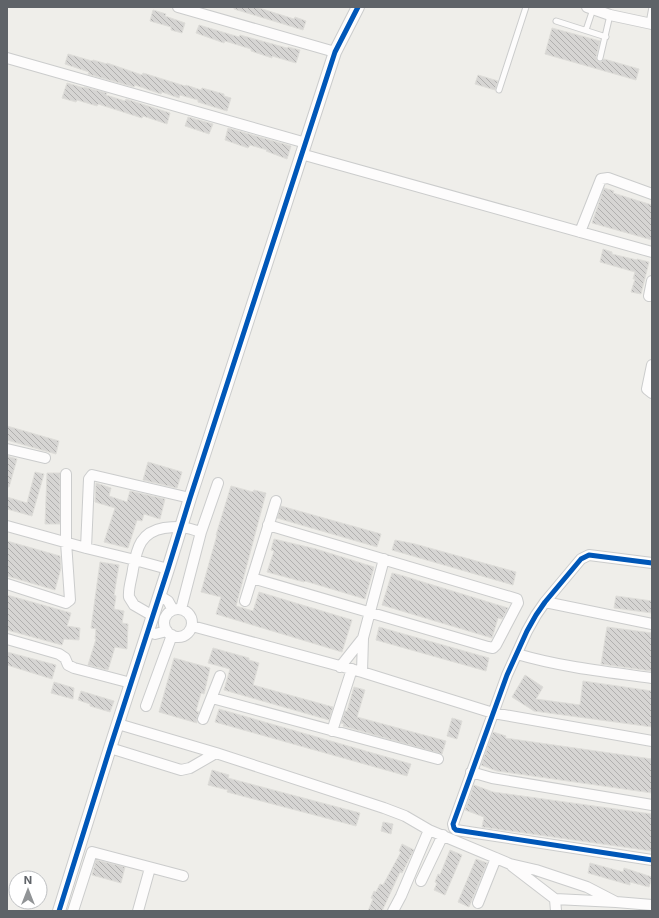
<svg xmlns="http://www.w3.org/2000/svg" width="659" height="918" font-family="Inter,sans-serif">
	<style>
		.building { fill: url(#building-back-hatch); stroke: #deddd9 }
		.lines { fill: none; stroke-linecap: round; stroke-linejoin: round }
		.service-casing { stroke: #cbcccc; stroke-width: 7 }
		.minor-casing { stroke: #cbcccc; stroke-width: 12 }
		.tertiary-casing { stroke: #cbcccc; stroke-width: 14 }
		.service { stroke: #fdfcfc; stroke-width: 5 }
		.minor { stroke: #fdfcfc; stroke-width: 10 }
		.tertiary { stroke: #fdfcfc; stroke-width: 12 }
		.cycleway-casing { stroke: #fff; stroke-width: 8 }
		.cycleway { stroke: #0057b8; stroke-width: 5 }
	</style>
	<defs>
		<pattern id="building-back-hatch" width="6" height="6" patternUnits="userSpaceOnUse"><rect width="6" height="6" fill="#d6d5d3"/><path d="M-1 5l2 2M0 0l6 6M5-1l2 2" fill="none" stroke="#b1b0af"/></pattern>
	</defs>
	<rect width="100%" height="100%" fill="#efeeea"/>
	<path class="building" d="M 234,7 L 256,7 L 294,19 L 295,17 L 306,21 L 303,30 L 234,9 Z
		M 153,10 L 166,14 L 165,16 L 185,23 L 182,33 L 171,30 L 171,27 L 150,21 Z
		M 199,25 L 239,37 L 240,35 L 287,48 L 288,47 L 300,50 L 296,63 L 272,56 L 272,58 L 251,51 L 251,49 L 225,41 L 224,43 L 196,33 Z
		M 552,28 L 600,41 L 596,57 L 597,61 L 601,62 L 604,59 L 639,69 L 636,80 L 545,54 Z
		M 68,54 L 92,61 L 93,60 L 107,64 L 107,63 L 142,75 L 143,73 L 185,86 L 186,85 L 201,90 L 202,88 L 224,94 L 224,96 L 231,98 L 227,111 L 198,102 L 198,100 L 180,95 L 179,98 L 162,92 L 161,94 L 135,85 L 134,87 L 88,74 L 89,72 L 65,64 Z
		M 478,75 L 498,81 L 495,90 L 475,84 Z
		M 67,83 L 84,88 L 84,87 L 107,93 L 106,95 L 125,101 L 126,99 L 170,113 L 167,124 L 143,116 L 142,118 L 98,104 L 97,106 L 77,100 L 76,102 L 62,98 Z
		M 188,117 L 213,124 L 209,134 L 185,126 Z
		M 228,128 L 291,146 L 287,159 L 266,151 L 267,150 L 250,145 L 248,148 L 225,140 Z
		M 604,188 L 614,191 L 613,193 L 652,205 L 652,240 L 592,223 Z
		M 603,249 L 612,252 L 612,254 L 637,260 L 637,259 L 649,262 L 641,294 L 631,292 L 635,279 L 633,279 L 635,272 L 600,262 Z
		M 7,426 L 59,441 L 56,454 L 7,440 Z
		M 7,456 L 17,459 L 9,487 L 7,487 Z
		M 148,462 L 182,472 L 177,488 L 143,480 Z
		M 35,472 L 44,474 L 32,516 L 7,509 L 7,497 L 27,503 Z
		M 47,473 L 60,473 L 60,524 L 45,524 Z
		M 96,483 L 111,488 L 109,496 L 127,502 L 130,491 L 165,499 L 160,519 L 144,514 L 142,521 L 137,520 L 128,548 L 104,542 L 115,508 L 95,502 Z
		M 231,486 L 253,492 L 254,490 L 266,493 L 236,606 L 253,611 L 259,592 L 352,620 L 342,652 L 216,614 L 221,597 L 201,592 L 217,535 L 216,535 Z
		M 281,506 L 381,534 L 377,547 L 277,518 Z
		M 274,539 L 316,549 L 374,567 L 365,599 L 305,581 L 304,582 L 267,572 L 274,551 L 271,550 Z
		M 395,540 L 415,544 L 516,572 L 513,585 L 392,550 Z
		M 7,541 L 60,556 L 61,568 L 55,590 L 7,576 Z
		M 100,562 L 119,565 L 114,595 L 116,596 L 114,609 L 124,611 L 122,623 L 128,624 L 127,649 L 115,647 L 108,670 L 88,665 L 96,639 L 95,639 L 96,629 L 91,628 Z
		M 392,573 L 400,575 L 508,608 L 502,619 L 498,618 L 492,638 L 415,615 L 382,605 Z
		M 7,595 L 71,613 L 67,626 L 80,628 L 79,640 L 64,639 L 62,645 L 7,630 Z
		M 616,596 L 652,601 L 652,613 L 614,608 Z
		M 379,627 L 489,658 L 486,671 L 376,640 Z
		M 607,627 L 652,633 L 652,671 L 601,664 Z
		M 213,648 L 249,658 L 249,660 L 259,663 L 253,685 L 333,707 L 329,720 L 224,690 L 230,669 L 208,663 Z
		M 7,652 L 56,665 L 52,679 L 7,665 Z
		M 174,658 L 210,668 L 204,694 L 201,693 L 196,711 L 199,712 L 197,717 L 197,723 L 159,712 Z
		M 525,675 L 543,687 L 536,699 L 580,705 L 583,681 L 652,691 L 652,727 L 534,711 L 512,697 Z
		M 54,682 L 74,688 L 73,699 L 51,693 Z
		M 354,687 L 365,690 L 357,717 L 446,741 L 442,754 L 343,726 L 344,724 L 341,723 L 345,711 L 347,711 Z
		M 81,691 L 114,701 L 110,712 L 90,706 L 90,704 L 78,700 Z
		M 219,709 L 411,764 L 407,776 L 215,722 Z
		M 452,718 L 462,721 L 457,739 L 447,736 Z
		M 493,732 L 506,736 L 505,738 L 652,759 L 652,793 L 497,771 L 481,765 Z
		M 212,770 L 229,775 L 228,778 L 360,813 L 356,826 L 227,792 L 228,790 L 208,785 Z
		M 474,785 L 493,792 L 652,814 L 652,851 L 482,827 L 484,817 L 465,810 Z
		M 383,822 L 393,824 L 391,834 L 381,831 Z
		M 402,844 L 414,850 L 410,857 L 402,873 L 400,872 L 382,911 L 368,911 L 373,899 L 371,898 L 374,891 L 376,892 L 380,884 L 383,885 L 401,852 L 399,851 Z
		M 450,850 L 462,855 L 445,895 L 434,890 L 437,883 L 435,882 L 438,874 L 440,875 Z
		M 476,859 L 487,863 L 469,907 L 458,902 Z
		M 96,860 L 125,867 L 121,883 L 92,875 Z
		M 590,863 L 623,872 L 624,868 L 652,877 L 649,887 L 630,882 L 630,885 L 588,873 Z"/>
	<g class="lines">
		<g class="service-casing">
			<path id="service" d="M 556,21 L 606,37
				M 649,23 L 652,7
				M 586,30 L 593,9
				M 600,58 L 610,15
				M 499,90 L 526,7"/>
		</g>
		<g class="minor-casing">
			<path id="minor" d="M 178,7 L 335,52
				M 587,7 L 610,15 L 652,24
				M 7,58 L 306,143
				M 301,154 L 652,252
				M 580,232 L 601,179 L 608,178 L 652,194
				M 649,296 L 652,281
				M 652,365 L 647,389 L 652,393
				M 7,449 L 45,458
				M 7,526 L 86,548 L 135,560 L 168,569
				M 86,548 L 89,479 L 92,475 L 190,498
				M 652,563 L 589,555 L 581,559 L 545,602 L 536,615 L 527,631 L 507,675 L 453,824 L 454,828 L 456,830 L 652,860
				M 252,578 L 488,647 L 493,648 L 496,645 L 518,603 L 517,599 L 268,525
				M 7,584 L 66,603 L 70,600 L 66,542 L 66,474
				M 160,596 L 168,601 L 173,610
				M 245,601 L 276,501
				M 545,602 L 652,624
				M 181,609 L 201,532 L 218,483
				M164 623a14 14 0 1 1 28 0a14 14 0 1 1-28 0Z
				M 153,616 L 134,605 L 129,597 C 128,588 132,578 133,569 C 137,547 141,532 164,528 C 182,526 185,527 201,532
				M 192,626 L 362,672 L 493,713 L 652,741
				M 148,631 L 155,634 L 167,631
				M 363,638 L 384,559
				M 7,639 L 59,654 L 65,658 L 68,665 L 74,668 L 131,683
				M 517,654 C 561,667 607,672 652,678
				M 340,667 L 363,638 L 362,672
				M 212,698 L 438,759
				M 146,706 L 172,635
				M 203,719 L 220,676
				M 118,724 L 216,753 L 384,808 L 405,816 L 429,830 L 510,864 L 536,870 L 587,887 L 616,902
				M 332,731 L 352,669
				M 110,748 L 181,770 L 190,768 L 216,753
				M 471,772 L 492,778 L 652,805
				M 512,866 L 555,899 L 616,902 L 652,905
				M 421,881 L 443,835
				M 555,899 L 556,911
				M 478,903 L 496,858
				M 73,911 L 92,852 L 183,876
				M 138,911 L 150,868
				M 393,911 L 401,896 L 429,830"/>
		</g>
		<g class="tertiary-casing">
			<path id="tertiary" d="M 59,911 L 110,748 L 168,569 L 190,498 L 335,52 L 358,7"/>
		</g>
		<use href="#service" class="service"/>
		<use href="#minor" class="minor"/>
		<use href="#tertiary" class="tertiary"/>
		<g class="cycleway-casing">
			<path id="cycleway" d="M 652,563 L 589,555 L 581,559 L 545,602 L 536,615 L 527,631 L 507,675 L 453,824 L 454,828 L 456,830 L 652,860
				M 59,911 L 110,748 L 168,569 L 190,498 L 335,52 L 358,7"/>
		</g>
		<use href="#cycleway" class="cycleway"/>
	</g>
	<rect width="659" height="918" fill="none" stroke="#5f6368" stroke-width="16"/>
	<g transform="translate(28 890)"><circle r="19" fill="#ffffff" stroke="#bfc1c3"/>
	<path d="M0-3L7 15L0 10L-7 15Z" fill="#919496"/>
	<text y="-6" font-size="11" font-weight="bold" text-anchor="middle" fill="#5f6368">N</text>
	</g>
</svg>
